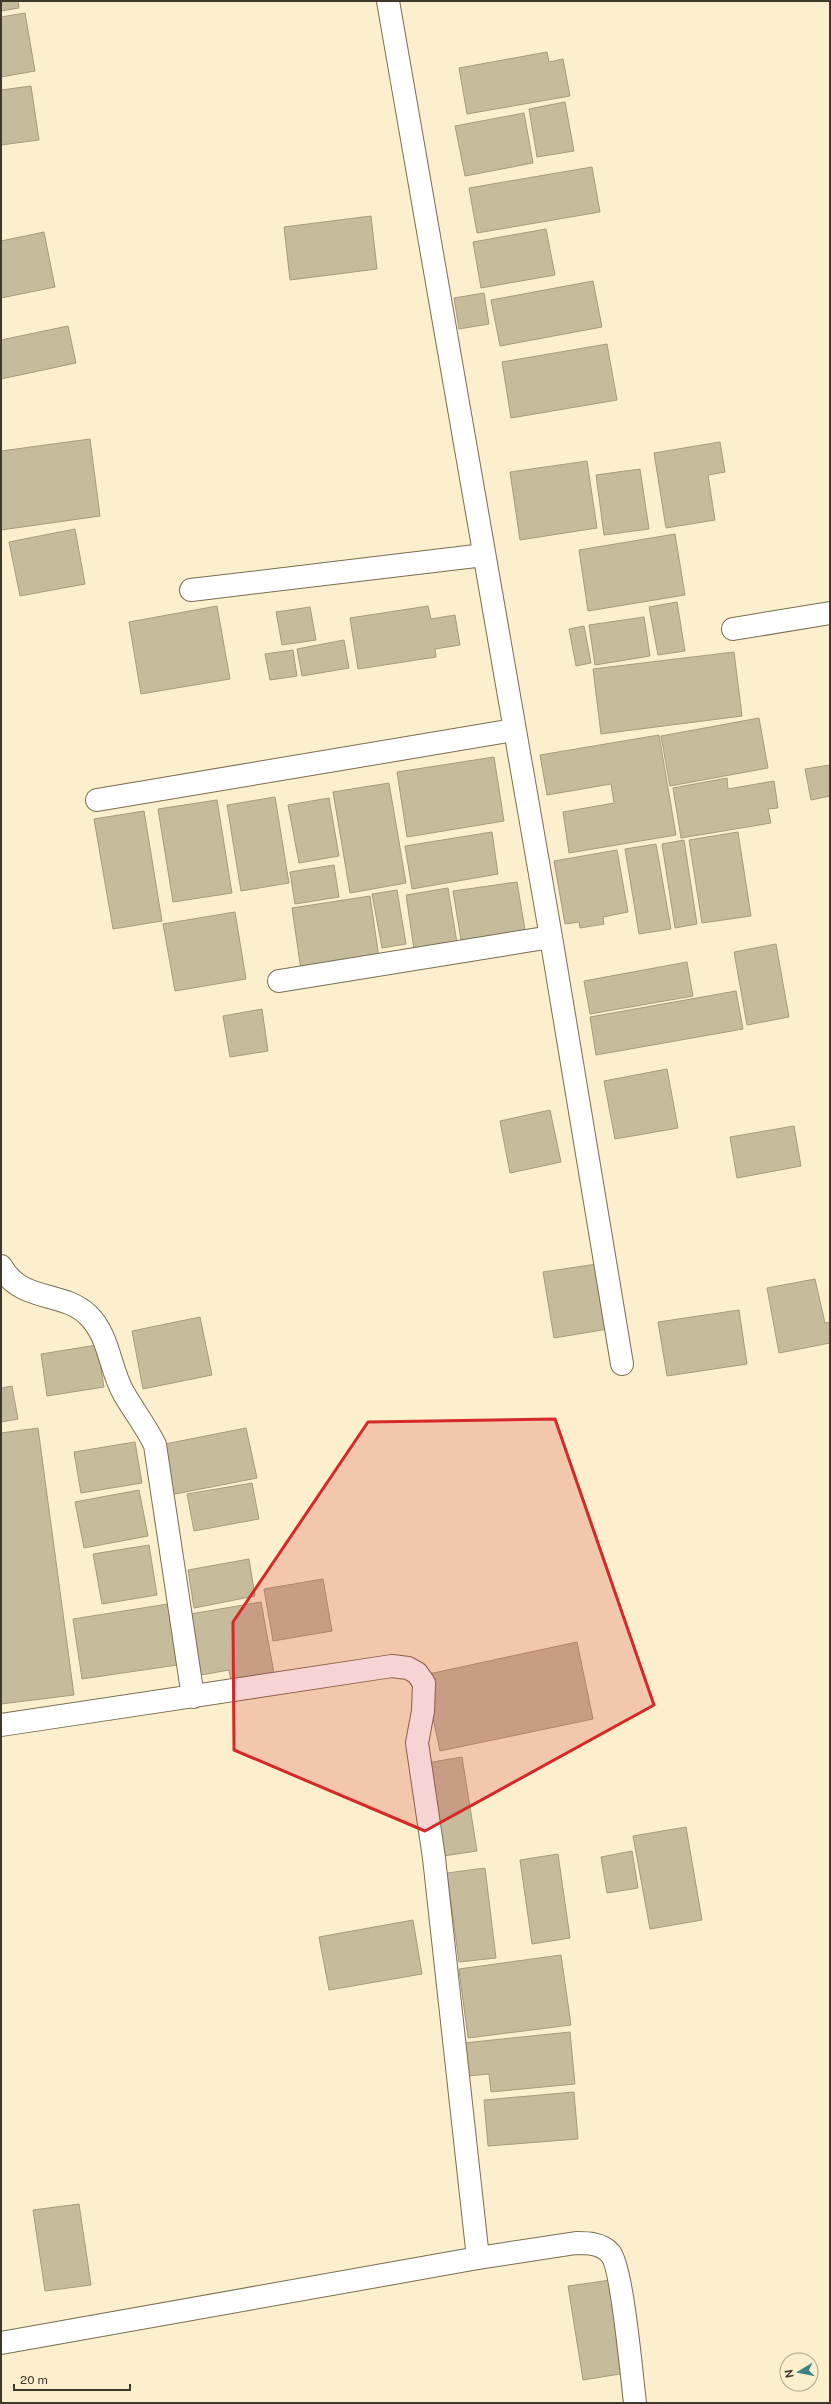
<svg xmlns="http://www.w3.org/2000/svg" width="831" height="2404" font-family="'Public Sans',sans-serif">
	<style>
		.building { fill: #c6bb9a; stroke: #a69b7b }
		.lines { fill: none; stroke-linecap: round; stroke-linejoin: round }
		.minor-casing { stroke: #786d4f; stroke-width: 24 }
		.minor { stroke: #fff; stroke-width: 22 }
		.marked { fill: #d62828; fill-opacity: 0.2; stroke: #d62828; stroke-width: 3; stroke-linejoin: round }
	</style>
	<rect width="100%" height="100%" fill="#fbefcd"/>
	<path class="building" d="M 1,1 L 18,1 L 19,8 L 1,11 Z
		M 25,13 L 35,71 L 1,77 L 1,17 Z
		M 547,52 L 549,62 L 563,59 L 570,96 L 467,114 L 459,68 Z
		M 31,86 L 39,140 L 1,145 L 1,90 Z
		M 565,102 L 574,151 L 537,157 L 529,109 Z
		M 524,113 L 533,163 L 465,176 L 455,126 Z
		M 592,167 L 600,212 L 477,233 L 469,188 Z
		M 371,216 L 377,269 L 290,280 L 284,227 Z
		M 546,229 L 555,275 L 481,288 L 473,242 Z
		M 44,232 L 55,287 L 1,298 L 1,241 Z
		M 593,281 L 602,327 L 500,346 L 491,300 Z
		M 484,293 L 489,324 L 459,329 L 454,298 Z
		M 68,326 L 76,363 L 1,379 L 1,340 Z
		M 607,344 L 617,400 L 511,418 L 502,362 Z
		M 90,439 L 100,516 L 1,530 L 1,451 Z
		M 720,442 L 725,472 L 708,475 L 715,520 L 666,528 L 654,453 Z
		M 587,461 L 597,528 L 520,540 L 510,472 Z
		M 640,469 L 649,529 L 604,535 L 596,475 Z
		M 75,529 L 85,584 L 20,596 L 9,542 Z
		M 675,534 L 685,595 L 588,611 L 579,550 Z
		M 677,602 L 685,651 L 658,655 L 649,607 Z
		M 217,606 L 230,679 L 141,694 L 129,622 Z
		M 428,606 L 431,619 L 455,615 L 460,645 L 435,649 L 436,657 L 358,669 L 350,618 Z
		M 310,607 L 316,640 L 282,645 L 276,612 Z
		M 644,617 L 650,656 L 595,665 L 589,625 Z
		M 584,626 L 591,663 L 576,666 L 569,629 Z
		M 344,640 L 349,668 L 302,676 L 297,649 Z
		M 293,650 L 297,676 L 270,680 L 265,654 Z
		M 734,652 L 742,716 L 601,734 L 593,669 Z
		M 759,718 L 768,768 L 670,786 L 661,736 Z
		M 659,735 L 676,835 L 569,853 L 563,812 L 614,803 L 611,784 L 547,795 L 540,755 Z
		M 494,757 L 504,821 L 407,837 L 397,772 Z
		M 830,765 L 830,796 L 811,800 L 805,769 Z
		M 727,778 L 728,789 L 774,781 L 778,808 L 768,809 L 771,823 L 681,838 L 673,788 Z
		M 389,783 L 406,883 L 350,893 L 333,792 Z
		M 275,797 L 289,883 L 241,891 L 227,805 Z
		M 329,798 L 339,856 L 299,863 L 288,805 Z
		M 217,800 L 232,893 L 173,902 L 158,809 Z
		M 144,811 L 162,921 L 113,929 L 94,819 Z
		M 492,832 L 498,874 L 412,889 L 405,846 Z
		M 738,832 L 751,916 L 702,923 L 689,840 Z
		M 684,840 L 697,924 L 675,928 L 662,844 Z
		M 656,844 L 671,929 L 639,934 L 625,849 Z
		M 617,850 L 628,912 L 603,917 L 604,924 L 580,928 L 579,922 L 565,924 L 554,861 Z
		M 334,865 L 339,897 L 295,904 L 290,872 Z
		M 517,882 L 526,936 L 462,946 L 453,891 Z
		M 448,888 L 458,949 L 415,956 L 406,895 Z
		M 397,890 L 406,944 L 382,948 L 372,894 Z
		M 370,896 L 379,958 L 301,970 L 292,908 Z
		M 235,912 L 246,979 L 175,991 L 163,924 Z
		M 776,944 L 789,1017 L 747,1025 L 734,952 Z
		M 687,962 L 693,996 L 590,1014 L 584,981 Z
		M 736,991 L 743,1029 L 596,1055 L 590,1017 Z
		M 262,1009 L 268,1051 L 230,1057 L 223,1016 Z
		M 667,1069 L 678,1128 L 615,1139 L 604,1081 Z
		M 550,1110 L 561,1162 L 510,1173 L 500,1121 Z
		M 794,1126 L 801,1166 L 737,1178 L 730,1137 Z
		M 597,1264 L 608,1329 L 554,1338 L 543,1272 Z
		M 815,1279 L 825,1323 L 830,1322 L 830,1343 L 779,1353 L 767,1288 Z
		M 739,1310 L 747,1364 L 667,1376 L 658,1322 Z
		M 200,1317 L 212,1375 L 143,1389 L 132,1331 Z
		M 97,1345 L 104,1387 L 47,1396 L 41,1354 Z
		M 12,1386 L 18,1419 L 1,1422 L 1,1388 Z
		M 38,1428 L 74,1695 L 1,1704 L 1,1433 Z
		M 246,1428 L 257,1478 L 170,1495 L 160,1445 Z
		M 135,1442 L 142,1483 L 81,1493 L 74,1452 Z
		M 252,1483 L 259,1519 L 194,1531 L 187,1494 Z
		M 139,1490 L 148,1536 L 84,1548 L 75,1502 Z
		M 149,1545 L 157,1595 L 102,1604 L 93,1554 Z
		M 249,1559 L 255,1596 L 194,1608 L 188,1570 Z
		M 323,1579 L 332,1631 L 273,1641 L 264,1589 Z
		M 261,1602 L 274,1673 L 231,1681 L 229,1670 L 196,1676 L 185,1615 Z
		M 174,1603 L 184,1664 L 82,1679 L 73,1619 Z
		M 577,1642 L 593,1719 L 440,1751 L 424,1675 Z
		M 462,1757 L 477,1851 L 443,1856 L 427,1763 Z
		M 686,1827 L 702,1920 L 650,1929 L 633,1836 Z
		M 632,1851 L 638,1888 L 607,1893 L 601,1857 Z
		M 558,1854 L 570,1938 L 532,1944 L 520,1860 Z
		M 485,1868 L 496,1958 L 459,1962 L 447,1873 Z
		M 413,1920 L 422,1974 L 329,1990 L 319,1937 Z
		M 561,1955 L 571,2025 L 468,2038 L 459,1969 Z
		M 570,2032 L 575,2084 L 491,2092 L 489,2074 L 468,2076 L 464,2043 Z
		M 574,2092 L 578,2139 L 488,2146 L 484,2100 Z
		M 79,2204 L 91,2285 L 45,2291 L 33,2210 Z
		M 611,2280 L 626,2373 L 583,2380 L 568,2286 Z"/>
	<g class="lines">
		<g class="minor-casing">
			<path id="minor" d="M 388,1 L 551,937 L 622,1364
				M 191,590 L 484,555
				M 733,629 L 830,613
				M 97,800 L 514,730
				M 279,981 L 551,937
				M 1,1266 C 21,1303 62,1290 88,1315 C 109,1335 110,1369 123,1392 C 133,1410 146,1426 155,1445 L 193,1697
				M 1,1725 L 392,1666 L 408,1668 L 417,1673 L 424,1683 L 423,1711 L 417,1743 L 434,1858 L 478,2258
				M 1,2343 L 478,2258 L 576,2243 C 587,2243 601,2243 610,2253 C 622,2265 632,2379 635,2403"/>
		</g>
		<use href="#minor" class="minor"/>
	</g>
	<path class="marked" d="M 555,1419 L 654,1705 L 425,1831 L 234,1750 L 233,1622 L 368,1422 Z"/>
	<rect width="831" height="2404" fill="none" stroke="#3e392c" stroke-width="4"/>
	<g transform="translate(799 2372) rotate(260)"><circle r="19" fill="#fbefcd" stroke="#afa68d"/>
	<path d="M0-3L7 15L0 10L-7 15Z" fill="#3a8287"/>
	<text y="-6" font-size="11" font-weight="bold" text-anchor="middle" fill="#3e392c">N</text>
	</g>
	<path d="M14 2384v6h116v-6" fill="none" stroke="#3e392c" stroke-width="2"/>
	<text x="20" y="2384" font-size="12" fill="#3e392c" stroke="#fbefcd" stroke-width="3" paint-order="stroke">20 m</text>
</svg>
